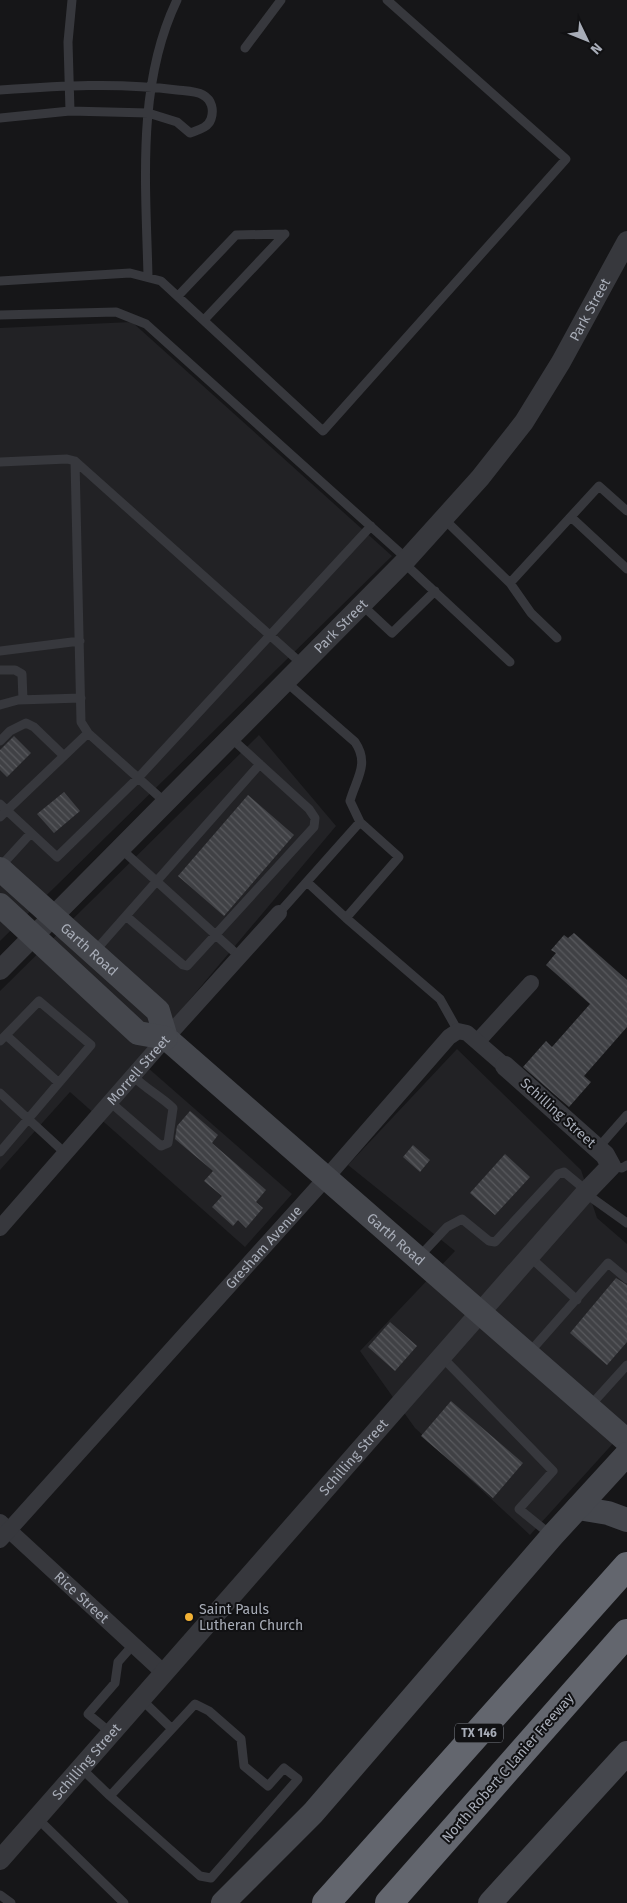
<svg xmlns="http://www.w3.org/2000/svg" width="627" height="1903" font-family="'Fira Sans',sans-serif">
	<style>
		.built { fill: #222225 }
		.building { fill: url(#building-back-hatch) }
		.lines { fill: none; stroke-linecap: round; stroke-linejoin: round }
		.service { stroke: #37383d; stroke-width: 9 }
		.minor { stroke: #37383d; stroke-width: 16 }
		.tertiary { stroke: #37383d; stroke-width: 20 }
		.secondary { stroke: #45474d; stroke-width: 24 }
		.motorway { stroke: #63666e; stroke-width: 28 }
		.poi-dot { fill: #f2b134; stroke: #111113; stroke-width: 2 }
		.labels { text-anchor: middle; dominant-baseline: central; stroke-width: 4; stroke-linejoin: round; paint-order: stroke }
		.shield { fill: #111113; stroke: #7b7e86; stroke-width: 1 }
		.shield-label { font-size: 12px; font-weight: bold; fill: #a8adb8 }
		.street-label { font-size: 14px; fill: #a8adb8; stroke: #111113 }
		.poi-label { font-size: 14px; fill: #a8adb8; stroke: #111113; text-anchor: start }
	</style>
	<defs>
		<pattern id="building-back-hatch" width="6" height="6" patternUnits="userSpaceOnUse" patternTransform="scale(1.25)"><rect width="6" height="6" fill="#404145"/><path d="M-1 5l2 2M0 0l6 6M5-1l2 2" fill="none" stroke="#595a5e"/></pattern>
	</defs>
	<rect width="100%" height="100%" fill="#161618"/>
	<path class="built" d="M 132,322 L 392,556 L 0,941 L 0,328 Z
		M 259,735 L 336,826 L 139,1060 L 292,1194 L 245,1247 L 70,1092 L 0,1170 L 0,991 Z
		M 457,1049 L 581,1170 L 597,1218 L 627,1244 L 627,1428 L 530,1535 L 415,1428 L 360,1351 L 455,1251 L 348,1165 Z"/>
	<path class="building" d="M 14,736 L 31,753 L 7,777 L 0,770 L 0,750 Z
		M 64,792 L 80,811 L 54,833 L 37,814 Z
		M 248,795 L 294,835 L 224,916 L 178,876 Z
		M 574,933 L 627,980 L 627,1027 L 584,1076 L 591,1082 L 569,1107 L 523,1067 L 546,1041 L 552,1047 L 590,1004 L 546,965 L 556,953 L 551,950 L 564,935 L 568,938 Z
		M 190,1111 L 218,1135 L 212,1143 L 266,1190 L 256,1202 L 263,1208 L 246,1228 L 238,1220 L 233,1226 L 212,1207 L 222,1196 L 204,1181 L 213,1171 L 175,1139 L 177,1126 Z
		M 413,1145 L 430,1160 L 420,1172 L 403,1157 Z
		M 505,1154 L 530,1177 L 495,1215 L 470,1193 Z
		M 616,1278 L 627,1285 L 627,1342 L 607,1365 L 570,1333 Z
		M 390,1322 L 417,1346 L 395,1371 L 368,1347 Z
		M 451,1401 L 523,1463 L 493,1498 L 421,1436 Z"/>
	<g class="lines">
		<path class="service" d="M 245,48 L 281,0
			M 0,90 C 59,86 118,82 177,90 C 185,91 196,91 203,95 C 212,100 214,110 211,119 C 208,128 198,130 190,133 L 177,122 L 148,113 L 70,111 L 0,118
			M 70,111 L 68,42 L 72,0
			M 148,277 C 146,186 136,85 177,0
			M 0,281 L 130,273 L 161,281 L 323,431 L 566,159 L 387,0
			M 178,296 L 236,235 L 285,234
			M 0,315 L 116,312 L 146,324 L 407,559
			M 204,320 L 285,234
			M 75,461 L 81,722 L 88,733 L 165,802
			M 0,462 L 67,459 L 75,461 L 302,664
			M 571,517 L 627,569
			M 444,519 L 510,583 L 531,613 L 557,638
			M 404,563 L 510,662
			M 510,583 L 599,486 L 627,511
			M 362,605 L 392,633 L 435,591
			M 0,651 L 80,641
			M 0,670 L 15,670 L 22,674 L 23,700
			M 285,681 L 355,742 C 370,764 356,779 350,801 L 360,822
			M 0,705 L 18,700 L 81,698
			M 0,741 L 10,731 L 26,723 L 34,727 L 64,756
			M 0,804 L 57,857 L 138,778 L 371,526
			M 0,817 L 88,733
			M 120,848 L 240,957
			M 0,867 L 31,833
			M 279,913 L 360,822 L 399,857 L 346,918 L 307,882
			M 126,916 L 183,965 L 187,966 L 314,827 L 315,818 L 309,809 L 230,737
			M 346,918 L 440,999 L 458,1031
			M 95,951 L 260,764
			M 6,1035 L 59,1083
			M 0,1041 L 39,1001 L 91,1045 L 0,1152
			M 0,1093 L 65,1153
			M 110,1102 L 161,1146 L 168,1143 L 173,1108 C 159,1095 146,1089 133,1076
			M 598,1148 L 627,1115
			M 611,1166 L 622,1168 L 627,1165
			M 585,1193 L 627,1223
			M 530,1257 L 577,1300
			M 418,1258 L 447,1227 L 462,1219 L 489,1241 L 495,1242 L 558,1174 L 564,1172 L 587,1191
			M 528,1354 L 608,1263 L 627,1279
			M 441,1356 L 553,1471 L 519,1509 L 551,1535
			M 589,1407 L 627,1365
			M 141,1699 L 171,1728
			M 195,1704 L 209,1711 L 241,1739 L 244,1766 L 268,1786 L 284,1768 L 298,1779 L 211,1878 L 200,1876 L 110,1796 Z
			M 111,1733 L 88,1714 L 115,1683 L 118,1662 L 133,1645
			M 81,1768 L 110,1796
			M 37,1818 L 124,1903
			M 0,1895 L 11,1903"/>
		<g class="minor">
			<path d="M 478,1041 L 531,983"/>
			<path id="s1" d="M 0,1228 L 166,1038 L 279,913"/>
			<path id="s2" d="M 0,1522 L 164,1673"/>
			<path id="s3" d="M 0,1540 L 326,1178 L 449,1037 L 458,1031 L 467,1033 L 505,1066"/>
		</g>
		<g class="tertiary">
			<path id="s4" d="M 0,970 L 407,559 L 480,478 L 524,422 L 561,362 L 627,241"/>
			<path id="s5" d="M 0,1860 L 585,1193 L 611,1166 L 605,1155 L 505,1066"/>
		</g>
		<g class="secondary">
			<path id="s6" d="M 0,869 L 158,1011 L 166,1038 L 627,1441"/>
			<path d="M 0,905 L 138,1033 L 166,1038"/>
			<path d="M 578,1508 L 608,1513 L 627,1520"/>
			<path d="M 223,1903 L 313,1813 L 552,1536 L 627,1454"/>
			<path d="M 490,1903 L 627,1753"/>
		</g>
		<path class="motorway" d="M 326,1903 L 627,1566
			M 389,1903 L 627,1633"/>
	</g>
	<circle class="poi-dot" cx="189" cy="1617" r="5"/>
	<g class="labels">
		<rect class="shield" x="455" y="1723.5" width="48" height="19" rx="4"/>
		<g class="shield-label">
			<text x="479" y="1733">TX 146</text>
		</g>
		<g class="street-label">
			<text stroke="none"><textPath href="#s4" startOffset="889">Park Street</textPath></text>
			<text stroke="none"><textPath href="#s4" startOffset="484">Park Street</textPath></text>
			<text stroke="none"><textPath href="#s6" startOffset="120">Garth Road</textPath></text>
			<text stroke="none"><textPath href="#s1" startOffset="210">Morrell Street</textPath></text>
			<text transform="translate(558 1113) rotate(42)">Schilling Street</text>
			<text stroke="none"><textPath href="#s6" startOffset="546">Garth Road</textPath></text>
			<text stroke="none"><textPath href="#s3" startOffset="394">Gresham Avenue</textPath></text>
			<text stroke="none"><textPath href="#s5" startOffset="536">Schilling Street</textPath></text>
			<text stroke="none"><textPath href="#s2" startOffset="111">Rice Street</textPath></text>
			<text stroke="none"><textPath href="#s5" startOffset="131">Schilling Street</textPath></text>
			<text transform="translate(508 1768) rotate(-49)">North Robert C Lanier Freeway</text>
		</g>
		<g class="poi-label">
			<text x="199" y="1609">Saint Pauls<tspan x="199" dy="16">Lutheran Church</tspan></text>
		</g>
	</g>
	<g transform="translate(587 40) rotate(133)" stroke="#111113" stroke-width="4" paint-order="stroke">
	<path d="M0-4L9 19L0 12L-9 19Z" fill="#a8adb8"/>
	<text y="-8" font-size="14" font-weight="bold" text-anchor="middle" fill="#a8adb8">N</text>
	</g>
</svg>
